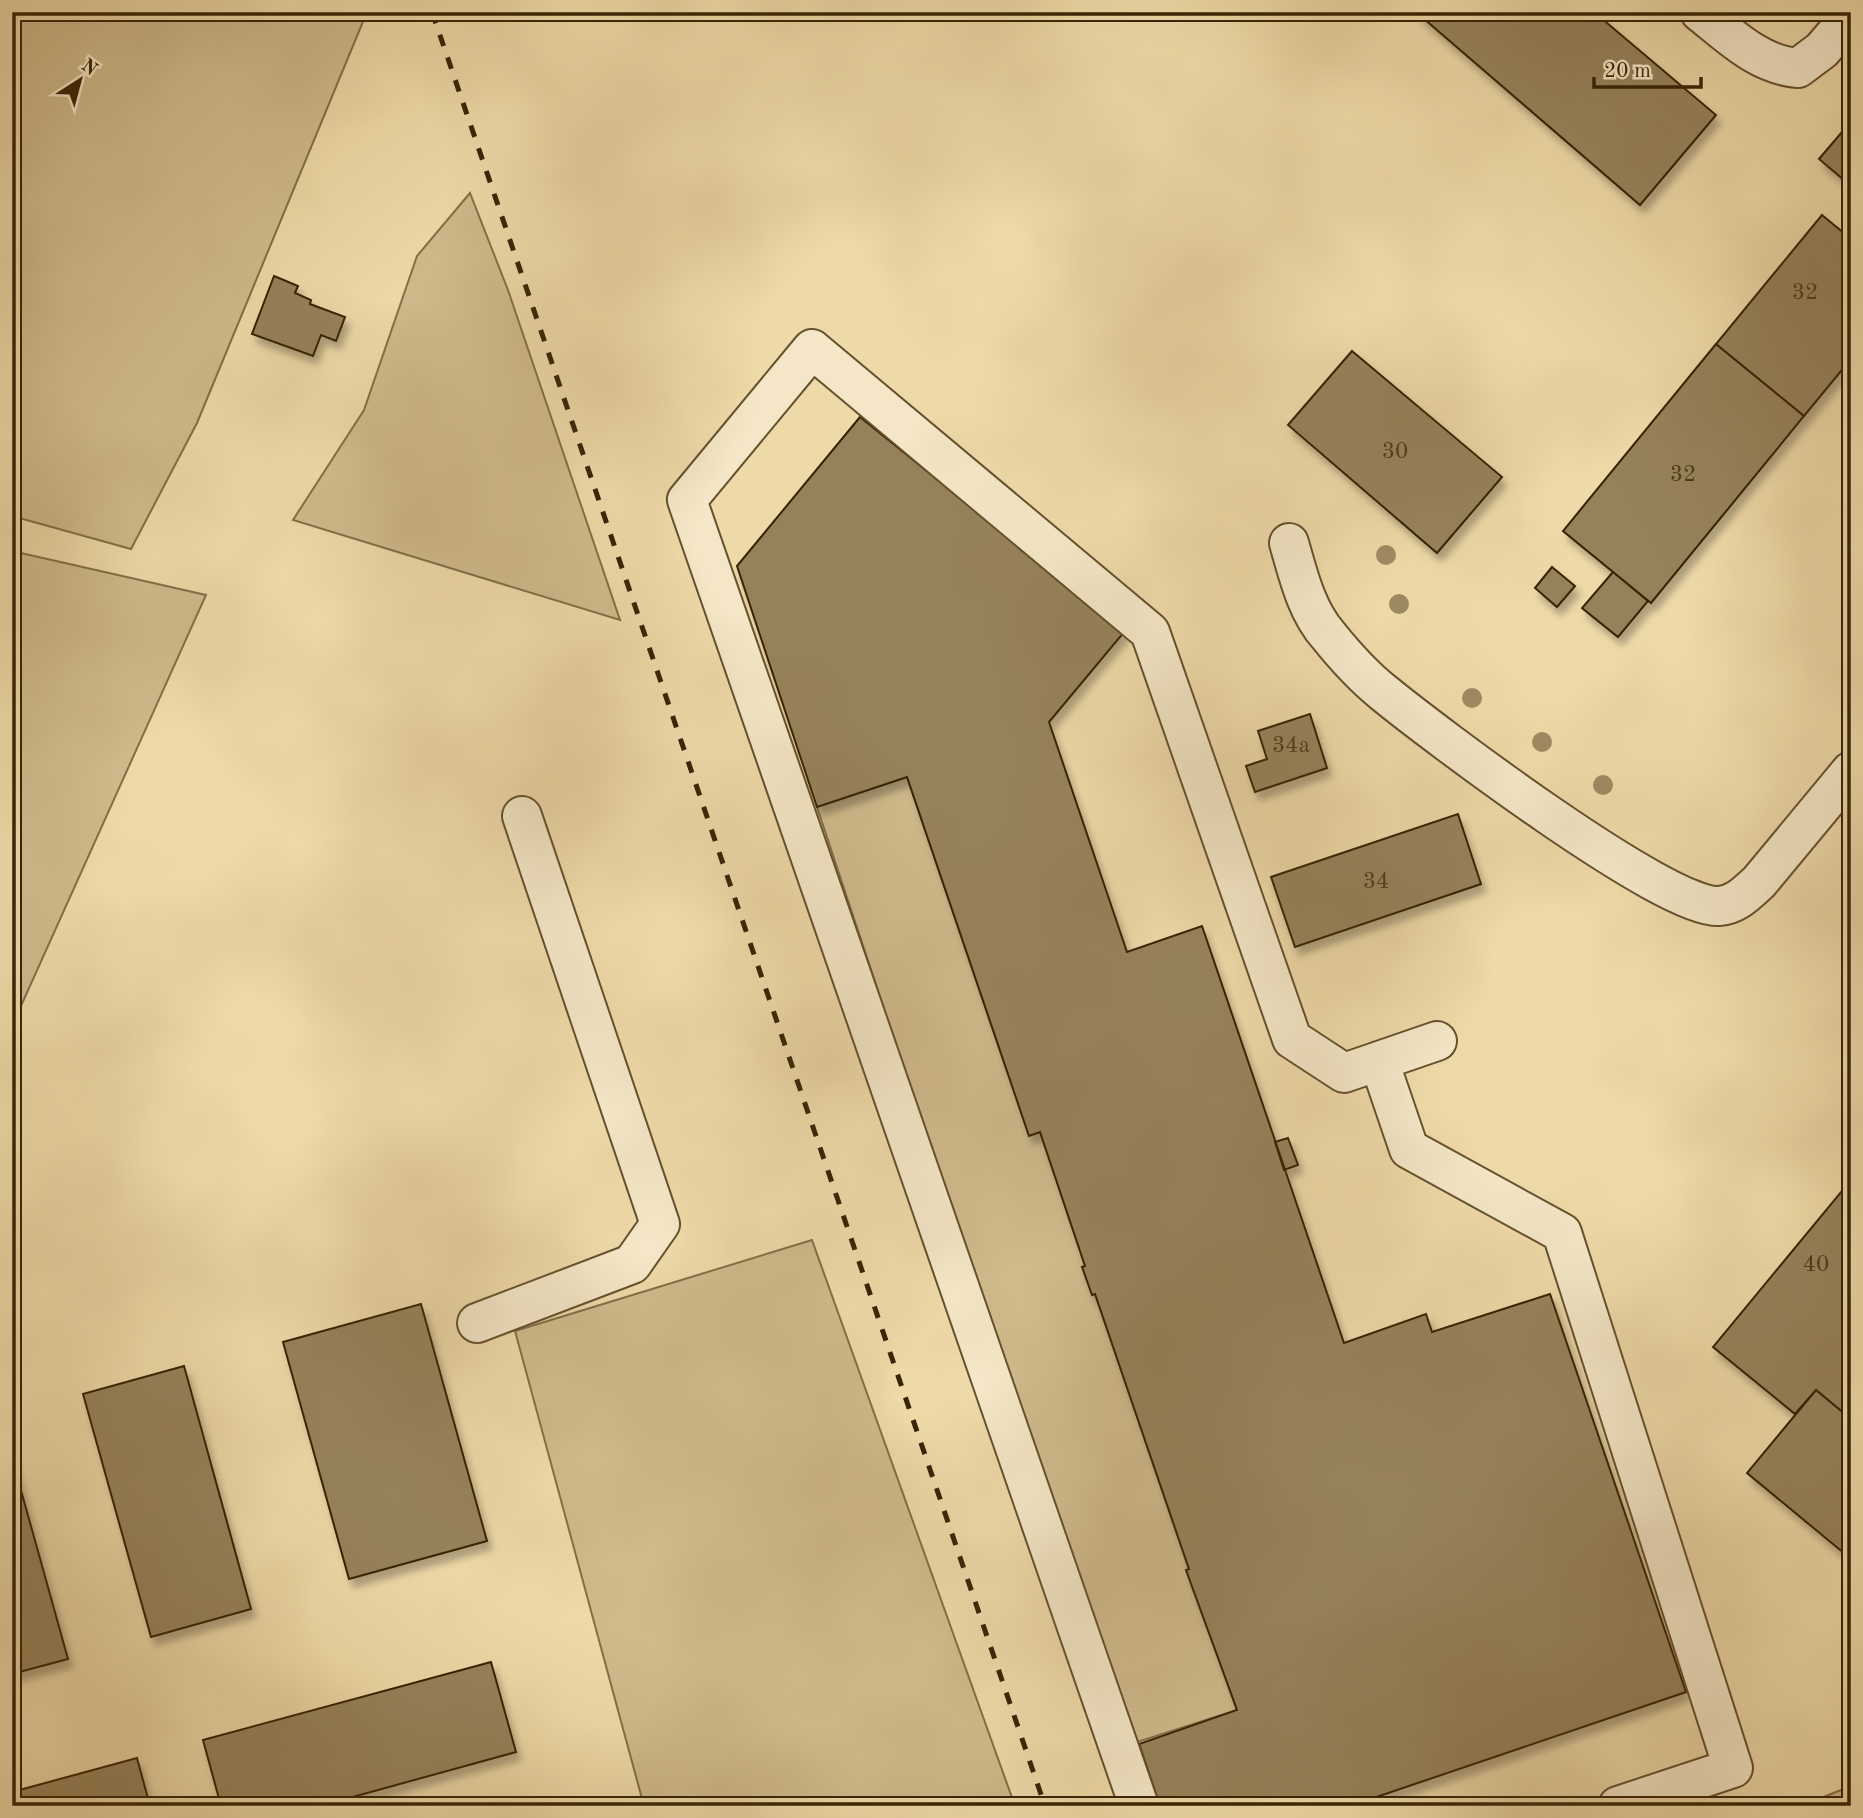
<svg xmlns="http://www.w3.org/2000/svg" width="1863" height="1818" font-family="'Old Standard TT',serif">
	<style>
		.green { fill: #cfba8c; stroke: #836f48; stroke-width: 2 }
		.building { fill: #96825a; stroke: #372405; stroke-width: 2; filter: url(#shadow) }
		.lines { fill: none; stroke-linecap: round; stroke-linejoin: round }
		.minor-casing { stroke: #65512e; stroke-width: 42 }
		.minor { stroke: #f4e6c6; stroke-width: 38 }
		.rail { stroke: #372405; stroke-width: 5; stroke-dasharray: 12 12; stroke-linecap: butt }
		.tree { fill: #9e8a61 }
		.labels { text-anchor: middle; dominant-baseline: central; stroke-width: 6; stroke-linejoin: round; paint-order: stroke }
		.number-label { font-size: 23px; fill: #4f3c1a }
	</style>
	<defs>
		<filter id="shadow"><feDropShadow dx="4.5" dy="8" stdDeviation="3.5" flood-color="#0004"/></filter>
	</defs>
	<rect width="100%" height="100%" fill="#eed9a8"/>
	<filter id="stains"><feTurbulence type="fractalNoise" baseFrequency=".00286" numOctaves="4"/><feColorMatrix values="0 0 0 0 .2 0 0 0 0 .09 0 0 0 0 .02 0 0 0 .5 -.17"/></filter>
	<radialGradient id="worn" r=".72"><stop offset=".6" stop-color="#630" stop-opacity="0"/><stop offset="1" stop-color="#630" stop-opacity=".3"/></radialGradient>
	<path class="green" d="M 12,12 L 367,12 L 197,423 L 131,549 L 12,516 Z
		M 470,193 L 508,290 L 620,620 L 293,520 L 364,410 L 417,256 Z
		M 12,551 L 206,595 L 21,1006 L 12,1015 Z
		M 907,777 L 1029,1135 L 1040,1132 L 1237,1710 L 1128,1745 L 817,807 Z
		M 812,1240 L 1015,1806 L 644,1806 L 515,1331 Z
		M 1851,1786 L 1851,1806 L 1801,1806 Z"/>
	<path class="building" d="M 1416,12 L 1594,12 L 1716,115 L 1640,205 Z
		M 1842,132 L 1851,139 L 1851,186 L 1819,159 Z
		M 1822,215 L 1851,239 L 1851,359 L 1804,416 L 1716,344 Z
		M 274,276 L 298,286 L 295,293 L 311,300 L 310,304 L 345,317 L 336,341 L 321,335 L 313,356 L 252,334 Z
		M 1716,344 L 1804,416 L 1651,603 L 1563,531 Z
		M 1352,351 L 1502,477 L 1437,553 L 1288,425 Z
		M 860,417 L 1125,631 L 1049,722 L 1127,952 L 1202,926 L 1344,1343 L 1426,1314 L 1432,1332 L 1550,1294 L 1686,1692 L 1350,1806 L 1160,1806 L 1139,1744 L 1237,1710 L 1186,1570 L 1189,1569 L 1095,1294 L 1092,1295 L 1082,1267 L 1085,1266 L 1040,1132 L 1029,1136 L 907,777 L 817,807 L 737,566 Z
		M 1552,567 L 1575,586 L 1557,607 L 1535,588 Z
		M 1613,572 L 1648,601 L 1618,637 L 1582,608 Z
		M 1310,714 L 1327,768 L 1255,792 L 1246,766 L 1267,759 L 1258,731 Z
		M 1458,814 L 1481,884 L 1295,947 L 1271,877 Z
		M 1288,1138 L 1298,1165 L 1284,1170 L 1275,1142 Z
		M 1851,1180 L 1851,1419 L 1816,1390 L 1795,1414 L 1713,1347 Z
		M 421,1304 L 487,1541 L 349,1579 L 283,1342 Z
		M 184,1366 L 251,1609 L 151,1637 L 83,1394 Z
		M 1816,1390 L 1851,1419 L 1851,1559 L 1747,1473 Z
		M 12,1458 L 68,1659 L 12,1674 Z
		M 491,1662 L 516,1752 L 320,1806 L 221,1806 L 203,1740 Z
		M 137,1758 L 150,1806 L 12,1806 L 12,1792 Z"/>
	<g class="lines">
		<g class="minor-casing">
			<path id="minor" d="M 1700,12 C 1730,36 1759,65 1798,68 L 1822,50 L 1851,16
				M 1289,543 C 1298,574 1306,610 1328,635 C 1344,655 1364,677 1384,693 C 1433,733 1667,910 1719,906 C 1736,905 1748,892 1759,882 L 1851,771
				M 1379,1061 L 1409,1149 L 1562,1233 L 1733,1768 L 1618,1806
				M 477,1323 L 632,1264 L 660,1224 L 522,816
				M 1139,1806 L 687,500 L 812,349 L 1150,632 L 1292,1039 L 1344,1073 L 1437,1041"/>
		</g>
		<use href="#minor" class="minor"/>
		<path class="rail" d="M 432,12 L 1045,1806"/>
	</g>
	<g class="tree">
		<circle cx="1386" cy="555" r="10"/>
		<circle cx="1399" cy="604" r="10"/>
		<circle cx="1472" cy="698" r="10"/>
		<circle cx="1542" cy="742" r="10"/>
		<circle cx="1603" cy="785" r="10"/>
	</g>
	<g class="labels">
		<g class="number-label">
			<text x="1805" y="292">32</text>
			<text x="1395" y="451">30</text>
			<text x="1683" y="474">32</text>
			<text x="1291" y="745">34a</text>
			<text x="1376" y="881">34</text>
			<text x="1816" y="1264">40</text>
		</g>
	</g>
	<rect width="1863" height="1818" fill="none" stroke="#eed9a8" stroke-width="42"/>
	<rect x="14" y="14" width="1835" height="1790" fill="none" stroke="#372405" stroke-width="3.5"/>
	<rect x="21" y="21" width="1821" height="1776" fill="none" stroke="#372405" stroke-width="2"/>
	<g transform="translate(80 80) rotate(36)" stroke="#f4e6c6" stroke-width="5" paint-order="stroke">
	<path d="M0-5L12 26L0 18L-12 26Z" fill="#372405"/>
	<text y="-10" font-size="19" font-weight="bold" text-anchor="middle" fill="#372405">N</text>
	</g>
	<path d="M1594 77v10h107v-10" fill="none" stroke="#372405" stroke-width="3.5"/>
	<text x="1604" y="77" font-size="21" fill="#372405" stroke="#f4e6c6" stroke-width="5" paint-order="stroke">20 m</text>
	<rect width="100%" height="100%" filter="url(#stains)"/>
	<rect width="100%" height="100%" fill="url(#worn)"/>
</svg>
